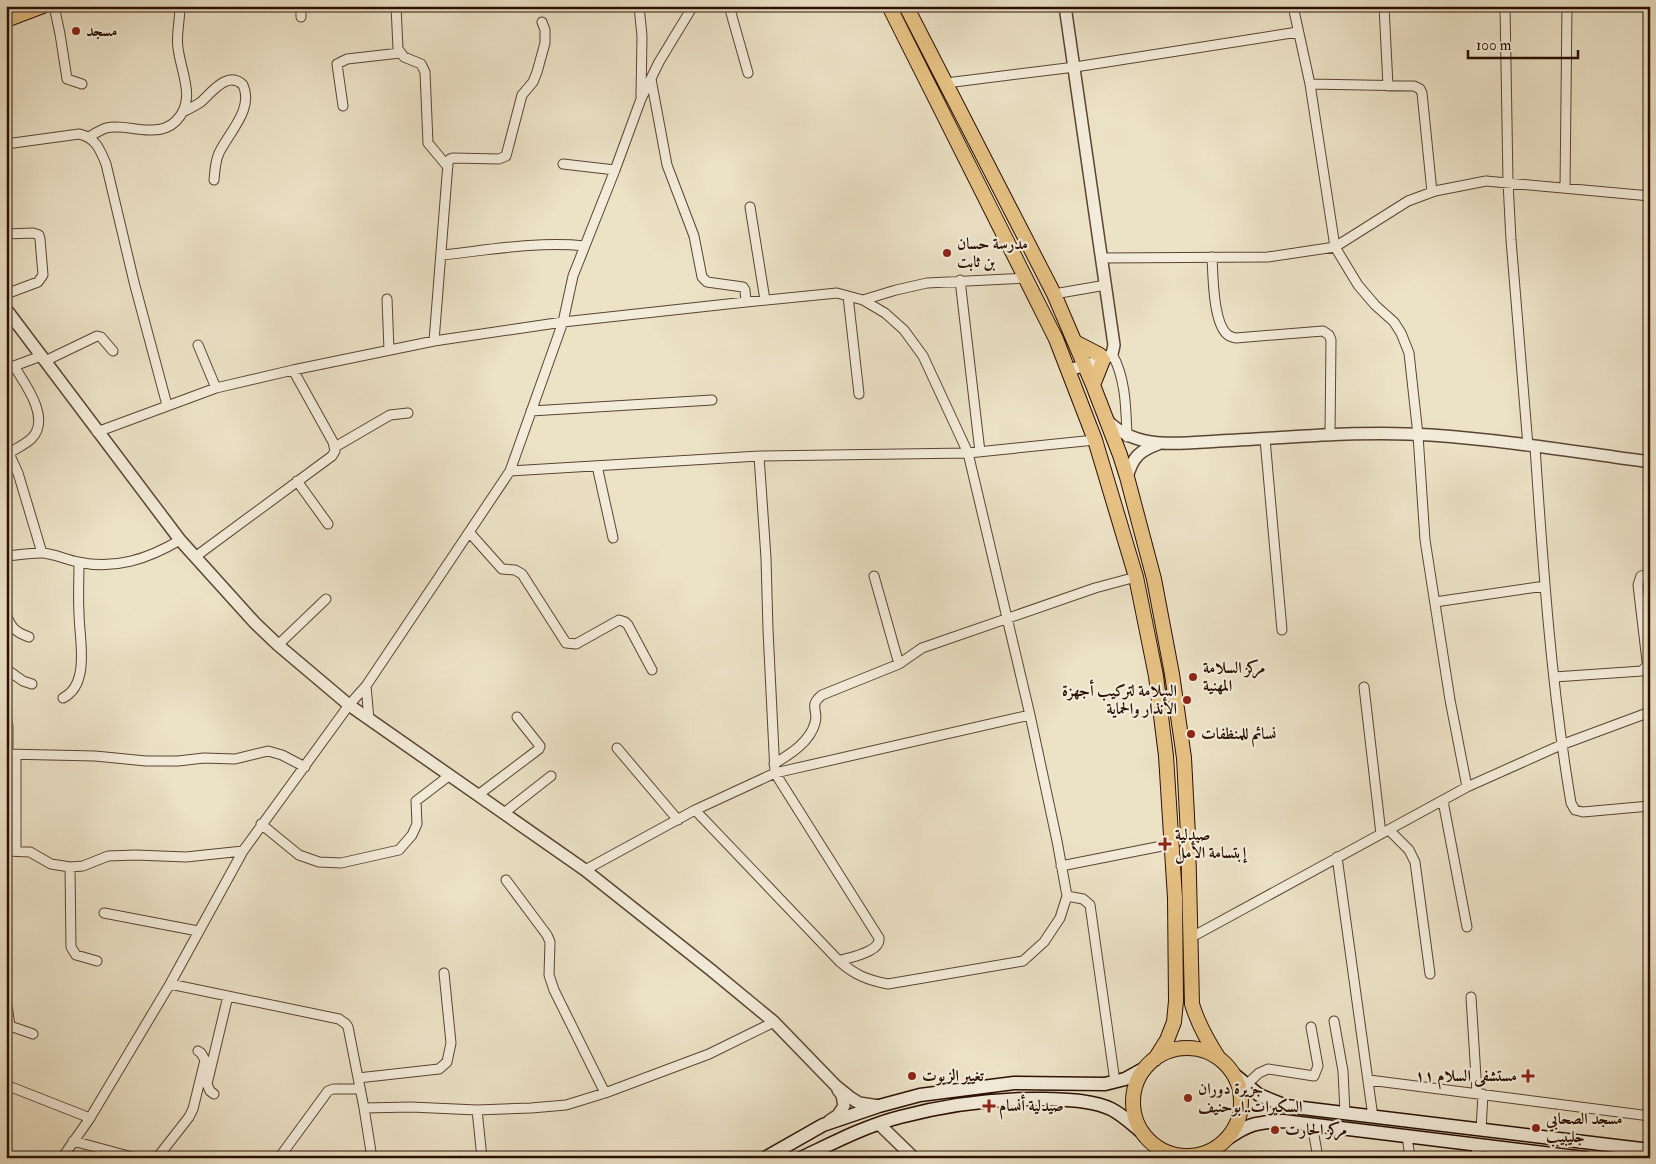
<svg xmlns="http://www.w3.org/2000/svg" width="1656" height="1164" font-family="'IM FELL Double Pica',Amiri,serif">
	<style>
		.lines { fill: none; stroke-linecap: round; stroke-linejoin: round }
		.minor-casing { stroke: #5a4433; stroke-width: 11 }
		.tertiary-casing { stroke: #5a4433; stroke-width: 14 }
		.secondary-casing { stroke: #2a0f02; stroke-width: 15 }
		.primary-casing { stroke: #2a0f02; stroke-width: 16 }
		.minor { stroke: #f3ecda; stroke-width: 9 }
		.tertiary { stroke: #f3ecda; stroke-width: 11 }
		.secondary { stroke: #f3ecda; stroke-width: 12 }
		.primary { stroke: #e6c183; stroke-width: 14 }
		.poi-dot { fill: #8f2418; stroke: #f3ecda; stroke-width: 2 }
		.labels { text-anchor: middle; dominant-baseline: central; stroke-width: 4.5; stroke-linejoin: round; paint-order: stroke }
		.poi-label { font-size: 16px; font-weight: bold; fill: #2a0f02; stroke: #f3ecda; text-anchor: start }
	</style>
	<rect width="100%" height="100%" fill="#ece2c6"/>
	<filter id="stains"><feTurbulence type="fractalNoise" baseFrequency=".004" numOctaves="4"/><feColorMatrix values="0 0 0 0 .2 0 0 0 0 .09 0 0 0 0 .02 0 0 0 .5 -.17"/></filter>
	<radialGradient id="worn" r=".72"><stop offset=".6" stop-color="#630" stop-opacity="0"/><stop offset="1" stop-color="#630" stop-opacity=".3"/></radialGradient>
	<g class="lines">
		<g class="minor-casing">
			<path id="minor" d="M 54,6 L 60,34 L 67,79 L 82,84
				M 301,6 L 301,17
				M 396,6 L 398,49 L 404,57 L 421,64 L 425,72 L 428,143 L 448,167
				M 639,6 L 642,36 L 641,96
				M 729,6 L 748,73
				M 1293,6 L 1310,84 L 1335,247 L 1358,285 L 1375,305 L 1394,322 L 1401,333 L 1409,353 L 1418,435 L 1425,540 L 1450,700 L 1467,787
				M 1384,6 L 1388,86
				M 1505,6 L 1508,182 L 1511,240 L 1528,446
				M 651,79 L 667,165 L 694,236 L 702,277 L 707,282 L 743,287 L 745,290 L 746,302
				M 946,83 L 1075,67 L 1298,32
				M 1310,84 L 1414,86 L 1420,89 L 1422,93 L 1432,192
				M 343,106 L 337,64 L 347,59 L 400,53
				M 183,112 C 189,109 195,106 201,102 C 212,92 228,70 243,85 C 254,109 229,132 219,153 C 215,162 215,170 214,180
				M 89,137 C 94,134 100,130 106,128 C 121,124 136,131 152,130 C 161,130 169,128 176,121 C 197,100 181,73 178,48 C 176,35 180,20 180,6
				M 6,144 L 79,134 C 95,137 100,149 106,164 L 134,282 L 167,405
				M 563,164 L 615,170
				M 1565,188 L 1567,6
				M 750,207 L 765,300
				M 6,234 L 33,233 L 39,235 L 40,239 L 43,275 L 38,282 L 6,294
				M 442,255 C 489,250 538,241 585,246
				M 1212,257 C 1213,275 1213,324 1228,335 C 1230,337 1233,337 1236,338 L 1323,331 L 1329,335 L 1331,340 L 1330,434
				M 1101,258 L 1268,257 L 1335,247 L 1408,201 L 1435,191 L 1486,181 L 1650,196
				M 960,280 L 980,452
				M 1054,294 L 1106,285
				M 848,296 L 859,394
				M 387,299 L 389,350
				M 863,300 L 896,290 L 927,283 L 1026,278
				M 434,341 L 448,163 L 450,159 L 453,158 L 499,159 L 506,156 L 522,95 L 533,82 L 537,72 L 545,43 L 545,30 L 542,22
				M 198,345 L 216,388
				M 1112,354 C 1126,378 1126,410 1127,437
				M 45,361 L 97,336 L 101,337 L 113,351
				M 6,369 L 41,356
				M 531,411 L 712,400
				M 97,432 L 216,388 L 293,370 L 434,341 L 563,322 L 746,302 L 837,293 L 863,300 L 885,313 L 904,330 L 923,356 L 968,453 L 1030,715 L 1057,841 L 1067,896 L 1060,918 L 1044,942 L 1023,961 L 888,984 C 867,980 855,975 839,961 L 695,810
				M 1265,439 L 1282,630
				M 6,447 L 18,473 L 42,553
				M 335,447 L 390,415 L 408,413
				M 1535,447 C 1543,566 1551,685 1571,803 L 1575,810 L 1583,812 L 1650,806
				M 9,453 C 17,448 26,444 32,438 C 51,418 25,384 14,366
				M 759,456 L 766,558 L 768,630 L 775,773 L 879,938 C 881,952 850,957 839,961
				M 597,466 L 613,538
				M 510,471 L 563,322 L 573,276 L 615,170 L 641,99 L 659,62 L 693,6
				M 297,481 L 328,524
				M 469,532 L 502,569 L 515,570 L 522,574 L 566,643 L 576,644 L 619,620 L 625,622 L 628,625 L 652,670
				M 6,556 C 18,555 29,553 41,553 C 53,553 66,560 78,562 C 115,570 148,559 180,540
				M 195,557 L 332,456 L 335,451 L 333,442 L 293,370
				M 874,576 L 899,664
				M 1435,602 L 1545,586
				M 6,613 C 10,627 15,632 29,637
				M 278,645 L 326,599
				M 6,669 L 23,681 L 32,684
				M 1554,677 L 1642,671 L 1647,665 L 1647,661 L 1638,585 L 1641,576 L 1650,574
				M 366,686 L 369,719
				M 1364,687 L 1381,834
				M 63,698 C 91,684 79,638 79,613 C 78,596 79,579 79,563
				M 6,715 L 8,727 L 8,754
				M 617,748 L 678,820
				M 6,754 L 95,756 L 146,761 L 178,761 L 204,758 L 235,759 L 268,751 L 282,755 L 305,767
				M 16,755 L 16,851
				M 774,764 C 790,754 810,742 815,723 C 819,710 808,706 822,695 L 899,664 L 922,648 L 1095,588 L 1136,577
				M 478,795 L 539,749 L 540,746 L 517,717
				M 1443,801 L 1467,927
				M 504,813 L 551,776
				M 261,824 L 299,855 L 319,862 L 341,863 L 399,850 L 412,835 L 417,824 L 416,801 L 450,775
				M 1389,830 L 1409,850 L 1415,862 L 1430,974
				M 6,851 L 30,852 L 51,864 L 70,867 L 83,866 L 108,856 L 136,855 L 186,857 L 243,851
				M 1337,857 L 1373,1117
				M 1061,866 L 1172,844
				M 70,867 L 71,947 L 76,955 L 97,961
				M 585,870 L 695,810 L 775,773 L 1030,715
				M 506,880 L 547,935 L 550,942 L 549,975 L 554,990 L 605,1093
				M 1067,896 L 1083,899 L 1090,905 L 1115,1082
				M 6,909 L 6,929
				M 104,913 L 198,931
				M 1190,938 L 1467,787 L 1561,745 L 1650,712
				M 170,984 L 339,1019 L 346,1024 L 348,1027 L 364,1108 L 372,1158
				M 1471,997 L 1477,1093
				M 6,998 L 10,1026 L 33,1034
				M 1334,1021 L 1343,1071 L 1345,1113
				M 358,1078 L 439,1069 L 447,1062 L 451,1043 L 444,973
				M 1369,1080 L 1650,1116
				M 6,1085 L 90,1118
				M 1245,1086 L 1259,1073 L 1268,1069 L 1314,1076 L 1318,1066 L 1311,1027
				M 214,1094 L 210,1091 L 207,1084 L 228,996
				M 364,1108 L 411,1107 L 477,1110 L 531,1108 L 566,1105 L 605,1093 L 709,1054 L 774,1022
				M 477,1110 L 482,1158
				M 1312,1124 L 1318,1158
				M 1481,1130 L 1483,1094
				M 1407,1136 L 1410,1158
				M 73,1141 L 136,1158
				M 1476,1144 L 1477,1158
				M 62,1158 L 90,1118 L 170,984 L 243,851 L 349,705 L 366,686 L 510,471 L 759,456 L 968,453 L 1095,440
				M 157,1158 L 189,1117 L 193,1109 L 205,1060 L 201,1053 L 198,1051
				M 279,1158 L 328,1091 L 333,1089 L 360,1089"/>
		</g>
		<g class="tertiary-casing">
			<path id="tertiary" d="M 1065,6 L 1114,345 L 1112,354 L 1103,360 L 1069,370
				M 6,309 L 180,540 L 255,623 L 278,645 L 349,705 L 585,870 L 711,970 L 774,1022 L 836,1086 L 851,1098 L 859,1103 L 879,1106
				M 1108,421 C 1137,451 1181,443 1219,441 C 1289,438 1360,430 1431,435 C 1504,440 1577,452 1650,462
				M 1127,477 C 1133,457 1139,451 1158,444
				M 829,1121 L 838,1115 L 844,1106 L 842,1095 L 838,1090
				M 879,1124 L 914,1158"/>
		</g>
		<g class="secondary-casing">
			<path id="secondary" d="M 1235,1075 L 1259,1095 L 1286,1106 L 1650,1150
				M 1227,1139 C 1248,1124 1257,1122 1283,1121 L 1585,1158
				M 765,1158 L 823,1125 L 879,1106 L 920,1095 L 1014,1083 L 1105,1084 L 1125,1079 L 1145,1068
				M 801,1158 C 833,1143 865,1126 900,1117 C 949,1104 995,1098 1047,1099 C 1067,1100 1092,1100 1111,1109 C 1123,1115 1133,1125 1144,1134"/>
		</g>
		<g class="primary-casing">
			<path id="primary" d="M 889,6 L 1056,339 L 1095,440 L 1136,577 L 1156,676 L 1166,756 L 1175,898 L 1176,1001 L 1174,1022 L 1167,1040 L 1155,1059
				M 906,6 L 1054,294 L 1093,385 L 1120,455 L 1127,477 L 1154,579 L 1172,674 L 1184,758 L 1188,835 L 1192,1004 C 1198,1024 1207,1040 1218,1057
				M 6,20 L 43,6
				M 1075,342 L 1100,355
				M 1093,385 L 1103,360
				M1133 1102a54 54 0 1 1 108 0a54 54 0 1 1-108 0Z"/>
		</g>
		<use href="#minor" class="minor"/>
		<use href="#tertiary" class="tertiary"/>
		<use href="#secondary" class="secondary"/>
		<use href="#primary" class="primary"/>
	</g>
	<g class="poi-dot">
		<circle cx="76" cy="31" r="5"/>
		<circle cx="947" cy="253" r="5"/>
		<circle cx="1193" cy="677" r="5"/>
		<circle cx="1187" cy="700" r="5"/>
		<circle cx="1191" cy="734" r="5"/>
		<path d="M1162.5 836.5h5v5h5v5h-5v5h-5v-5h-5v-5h5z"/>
		<circle cx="912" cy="1076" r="5"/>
		<path d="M1525.5 1068.5h5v5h5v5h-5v5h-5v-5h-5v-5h5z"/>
		<circle cx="1188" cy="1098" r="5"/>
		<path d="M986.5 1098.5h5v5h5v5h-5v5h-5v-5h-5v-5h5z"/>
		<circle cx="1536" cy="1128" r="5"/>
		<circle cx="1275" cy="1130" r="5"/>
	</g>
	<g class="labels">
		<g class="poi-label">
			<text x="86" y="31">مسجد</text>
			<text x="957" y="244">مدرسة حسان<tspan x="957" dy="18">بن ثابت</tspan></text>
			<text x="1203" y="668">مركز السلامة<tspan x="1203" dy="18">المهنية</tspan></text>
			<text x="1177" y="691" text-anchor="end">السلامة لتركيب أجهزة<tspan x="1177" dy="18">الأنذار والحماية</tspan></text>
			<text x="1201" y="734">نسائم للمنظفات</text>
			<text x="1175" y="835">صيدلية<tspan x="1175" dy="18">إبتسامة الأمل</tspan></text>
			<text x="922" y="1076">تغيير الزيوت</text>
			<text x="1517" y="1076" text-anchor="end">مستشفى السلام ١١</text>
			<text x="1198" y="1089">جزيرة دوران<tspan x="1198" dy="18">السكيرات..ابوحنيف</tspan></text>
			<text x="999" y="1106">صيدلية أنسام</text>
			<text x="1546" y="1119">مسجد الصحابي<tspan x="1546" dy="18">جليبيب</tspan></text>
			<text x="1285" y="1130">مركز الحارت</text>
		</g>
	</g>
	<rect width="1656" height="1164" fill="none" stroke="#ece2c6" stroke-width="25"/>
	<rect x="8" y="8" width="1641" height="1149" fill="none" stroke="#2a0f02" stroke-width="2.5"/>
	<rect x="12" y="12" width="1631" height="1139" fill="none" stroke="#2a0f02"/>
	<path d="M1468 50v8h110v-8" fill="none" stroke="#2a0f02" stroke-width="2.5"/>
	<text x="1476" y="50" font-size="15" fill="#2a0f02" stroke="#f3ecda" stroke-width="4" paint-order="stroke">100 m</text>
	<rect width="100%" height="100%" filter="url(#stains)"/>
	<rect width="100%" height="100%" fill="url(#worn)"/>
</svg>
